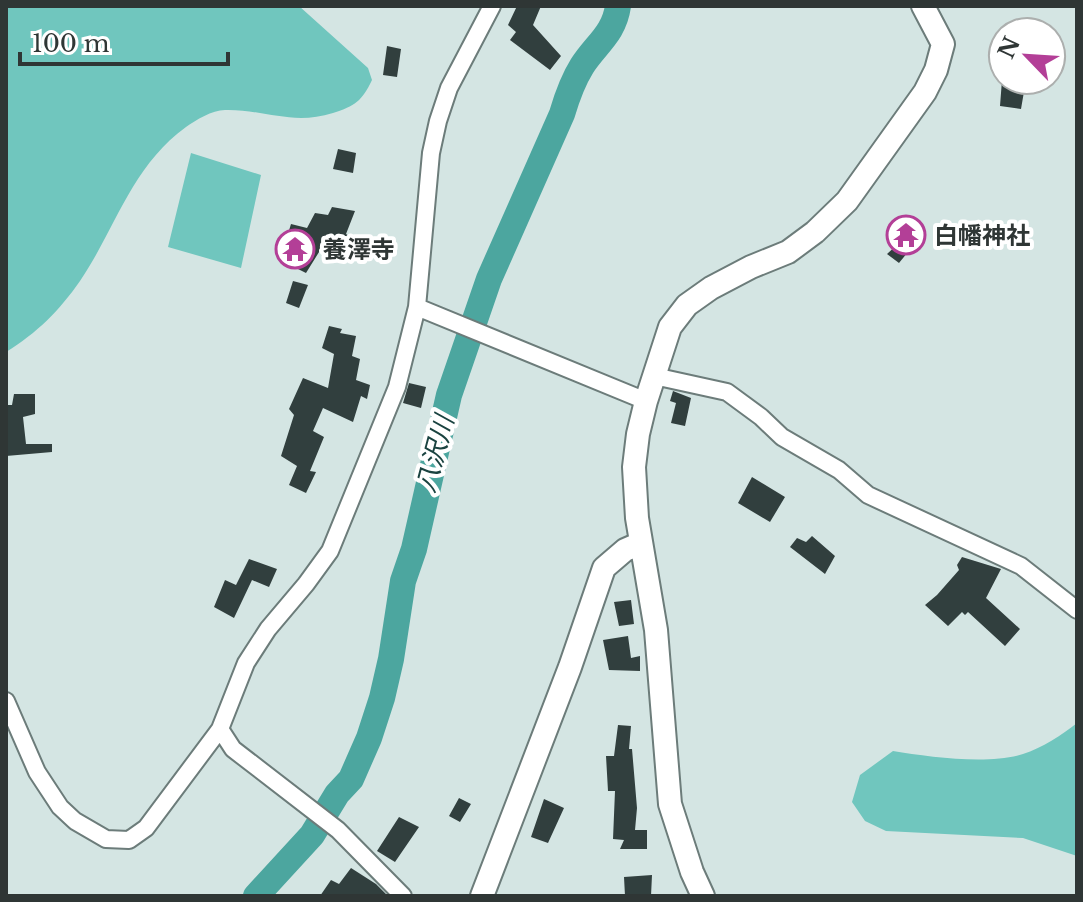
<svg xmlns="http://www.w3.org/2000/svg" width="1083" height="902" font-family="'Libre Baskerville','Noto Sans JP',serif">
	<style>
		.green { fill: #70c6be }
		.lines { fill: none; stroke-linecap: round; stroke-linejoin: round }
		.river { stroke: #4ca69f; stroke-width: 26 }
		.building { fill: #313f3e }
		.street-casing { stroke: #6c7c7a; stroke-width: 20 }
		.secondary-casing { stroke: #6c7c7a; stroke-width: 26 }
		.street { stroke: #fff; stroke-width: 16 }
		.secondary { stroke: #fff; stroke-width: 22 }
		.labels { text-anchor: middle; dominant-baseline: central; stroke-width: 8; stroke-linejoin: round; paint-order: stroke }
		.poi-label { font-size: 24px; font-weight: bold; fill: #2f3635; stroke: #fff; text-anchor: start }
		.water-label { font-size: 26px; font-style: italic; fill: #1a4340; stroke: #fff }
	</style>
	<rect width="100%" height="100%" fill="#d4e5e3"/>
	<path class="green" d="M 6,6 L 299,6 L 368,68 L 372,80 C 362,101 355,106 333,113 C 292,126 264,109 225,110 C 212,110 196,120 186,127 C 131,167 116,228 80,281 C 59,311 37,333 6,352 Z
		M 191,153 L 261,175 L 241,268 L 168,247 Z
		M 1077,723 L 1077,856 L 1023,838 L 886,831 L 865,821 L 852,802 L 860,775 L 893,751 C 929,757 989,765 1023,754 C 1042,748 1062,735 1077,723 Z"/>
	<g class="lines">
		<path class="river" d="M 256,896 L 312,835 L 337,794 L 351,779 L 369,738 L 382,698 L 391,659 L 403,581 L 414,549 L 449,395 L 489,279 L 562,114 C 567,97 572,82 582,66 C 596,44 614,34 618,6"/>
	</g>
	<path class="building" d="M 517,6 L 541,6 L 533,25 L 561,56 L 550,70 L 510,40 L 516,32 L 508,25 Z
		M 387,46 L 401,49 L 397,77 L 383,75 Z
		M 1002,80 L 1026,80 L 1021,109 L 1000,106 Z
		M 338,149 L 356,153 L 353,173 L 333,169 Z
		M 332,207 L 355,211 L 346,234 L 360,243 L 354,254 L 324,244 L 306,273 L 280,260 L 284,254 L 277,251 L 283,236 L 287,237 L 291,224 L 307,228 L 315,213 L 328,215 Z
		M 907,222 L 921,236 L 899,263 L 887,254 L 899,243 L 894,237 Z
		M 293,281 L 308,285 L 299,308 L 286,303 Z
		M 329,326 L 342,329 L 340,333 L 356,336 L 352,356 L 360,359 L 356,380 L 370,385 L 367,399 L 361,396 L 353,422 L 323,408 L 313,431 L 324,437 L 310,471 L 316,472 L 306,493 L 289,485 L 297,466 L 281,456 L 294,415 L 289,409 L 303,378 L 328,388 L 334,354 L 322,348 Z
		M 409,383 L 426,387 L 421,408 L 403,403 Z
		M 673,391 L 691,398 L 685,426 L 671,423 L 676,403 L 670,401 Z
		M 14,394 L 35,394 L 35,414 L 23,417 L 26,444 L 52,444 L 52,452 L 6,456 L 6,405 L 12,405 Z
		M 752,477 L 785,497 L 770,522 L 738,503 Z
		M 812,536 L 835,556 L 825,574 L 790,547 L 797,538 L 806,542 Z
		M 962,557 L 1001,569 L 986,598 L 1020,629 L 1005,646 L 968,612 L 965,615 L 962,612 L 948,626 L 925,605 L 937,595 L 959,570 L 957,565 Z
		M 249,559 L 277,569 L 269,587 L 252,580 L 234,618 L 214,607 L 225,580 L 236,585 Z
		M 631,600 L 634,624 L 619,626 L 614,602 Z
		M 628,636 L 631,658 L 640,656 L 640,671 L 609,670 L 603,640 Z
		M 618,725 L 631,726 L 629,749 L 632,749 L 637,808 L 635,830 L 647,830 L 647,849 L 620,849 L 624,840 L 613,839 L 615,791 L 608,791 L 606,756 L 614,756 Z
		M 459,798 L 471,804 L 460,822 L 449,816 Z
		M 544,799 L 564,808 L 548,843 L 531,837 Z
		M 399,817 L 419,827 L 395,862 L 377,851 Z
		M 351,868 L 376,884 L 388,896 L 320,896 L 331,880 L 339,884 Z
		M 652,875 L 651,896 L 625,896 L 624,877 Z"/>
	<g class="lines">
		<g class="street-casing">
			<path id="street" d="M 417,307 L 646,401
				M 654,376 L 727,392 L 761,417 L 782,437 L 839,470 L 868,495 L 1021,566 L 1077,610
				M 6,701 L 37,772 L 60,807 L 75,821 L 106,839 L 129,840 L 146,828 L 220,729 L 246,663 L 268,629 L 306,584 L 330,551 L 397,387 L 417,307 L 431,153 L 438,121 L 449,88 L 492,6
				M 220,729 L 233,749 L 338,830 L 403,896"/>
		</g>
		<g class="secondary-casing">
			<path id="secondary" d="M 482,896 L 570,667 L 604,568 L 625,550 L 641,543
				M 703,896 L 692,872 L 670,804 L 656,630 L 637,518 L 634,467 L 638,434 L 646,401 L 670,327 L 687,305 L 711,288 L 751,267 L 788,252 L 815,232 L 847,201 L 925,92 L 936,70 L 943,44 L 923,6"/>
		</g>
		<use href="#street" class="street"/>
		<use href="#secondary" class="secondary"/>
	</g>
	<defs>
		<g id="temple-ring" transform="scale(2)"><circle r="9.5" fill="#fff" stroke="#b33f97" stroke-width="1.5"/><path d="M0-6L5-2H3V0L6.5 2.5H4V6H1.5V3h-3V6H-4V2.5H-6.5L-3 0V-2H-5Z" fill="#b33f97"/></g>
	</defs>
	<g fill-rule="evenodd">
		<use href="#temple-ring" x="906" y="235"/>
		<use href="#temple-ring" x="295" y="249"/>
	</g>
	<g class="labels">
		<g class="poi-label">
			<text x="934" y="235">白幡神社</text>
			<text x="323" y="249">養澤寺</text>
		</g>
		<g class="water-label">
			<text transform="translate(435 454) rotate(-75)">八沢川</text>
		</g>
	</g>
	<rect width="1083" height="902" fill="none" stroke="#2f3635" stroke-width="16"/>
	<g transform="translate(1027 56) rotate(295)"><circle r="38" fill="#ffffff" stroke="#acafae" stroke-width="2"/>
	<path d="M0-6L14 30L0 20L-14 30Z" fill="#b33f97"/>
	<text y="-12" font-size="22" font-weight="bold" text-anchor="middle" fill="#2f3635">N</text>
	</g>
	<path d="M20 52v12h208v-12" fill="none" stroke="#2f3635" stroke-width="4"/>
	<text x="32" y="52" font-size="24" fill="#2f3635" stroke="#ffffff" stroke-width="6" paint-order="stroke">100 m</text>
</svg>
